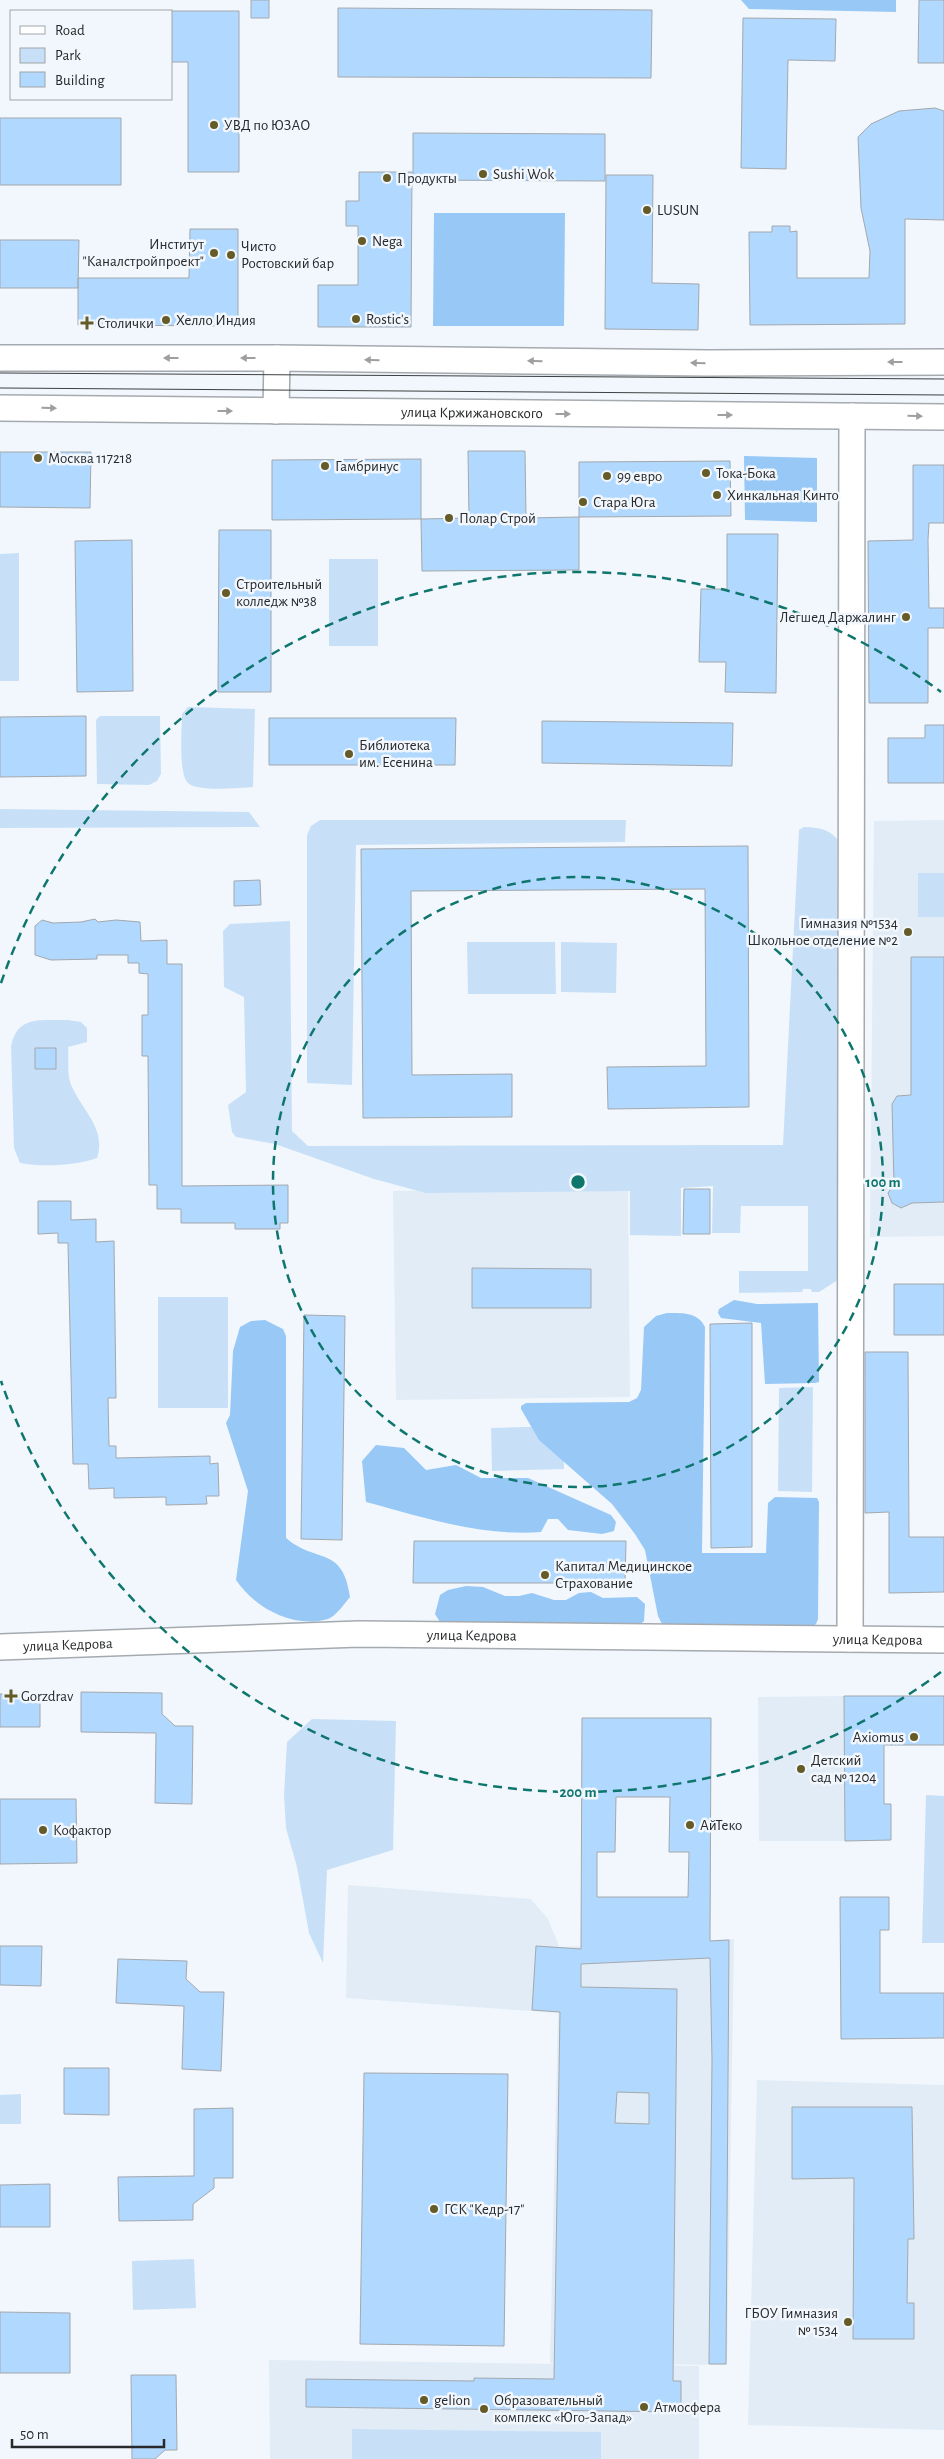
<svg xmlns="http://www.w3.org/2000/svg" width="944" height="2459" font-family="'Alegreya Sans',sans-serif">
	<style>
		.built { fill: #e1ecf7 }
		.green { fill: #c8e0f7 }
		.forest { fill: #98c8f6 }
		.building { fill: #b1d8fe; stroke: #a3a8ad; fill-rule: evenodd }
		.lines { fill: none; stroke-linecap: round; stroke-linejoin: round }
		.minor-casing { stroke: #a5aaaf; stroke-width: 28 }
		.minor { stroke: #fff; stroke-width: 25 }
		.tram { stroke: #3d4042; stroke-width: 1 }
		.oneway { fill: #9e9fa0 }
		.ring { fill: none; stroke: #0f766e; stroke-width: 2.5; stroke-dasharray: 9 6 }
		.poi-dot { fill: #655b28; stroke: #f1f7fc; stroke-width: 2 }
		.labels { text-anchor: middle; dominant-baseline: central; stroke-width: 5; stroke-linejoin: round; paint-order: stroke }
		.poi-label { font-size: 15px; fill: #27292b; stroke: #f1f7fc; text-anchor: start }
		.street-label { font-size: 15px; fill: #27292b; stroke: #f1f7fc }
		.centre { fill: #0f766e; stroke: #f1f7fc; stroke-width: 2.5 }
		.ring-label { font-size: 15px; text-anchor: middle; font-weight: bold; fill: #0f766e; stroke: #f1f7fc; stroke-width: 5; stroke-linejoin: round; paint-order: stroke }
	</style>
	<rect width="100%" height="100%" fill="#f1f7fc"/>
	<path class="built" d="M 944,820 L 944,1236 L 870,1237 L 874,821 Z
		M 628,1187 L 630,1397 L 396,1400 L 393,1191 Z
		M 844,1696 L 845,1841 L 759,1841 L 758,1697 Z
		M 348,1885 L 531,1899 L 548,1919 L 559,1946 L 558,2000 L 560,1947 L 734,1939 L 727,2365 L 550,2363 L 558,2013 L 346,1998 Z
		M 757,2080 L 944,2085 L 944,2430 L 748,2425 Z
		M 269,2360 L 699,2366 L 699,2459 L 270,2459 Z"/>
	<path class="green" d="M 19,553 L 19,681 L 0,681 L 0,554 Z
		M 329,559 L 378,559 L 378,646 L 329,646 Z
		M 188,707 L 255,709 L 253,787 C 240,788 196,792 188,783 C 178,773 182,729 182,714 Z
		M 100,716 L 160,716 L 161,774 L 157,781 L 149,785 L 97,784 L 96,720 Z
		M 0,809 L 249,812 L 260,827 L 0,828 Z
		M 320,820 L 626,820 L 625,842 L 356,845 L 352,1085 L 307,1083 L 307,835 L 311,826 Z
		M 804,827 C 818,828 828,828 837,839 L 838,1280 L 819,1292 L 812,1292 L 811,1289 L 803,1289 L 802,1292 L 739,1293 L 739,1271 L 808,1271 L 808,1206 L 741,1206 L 740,1233 L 712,1233 L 713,1186 L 681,1188 L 681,1236 L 630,1235 L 630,1191 L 426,1193 L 374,1179 L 275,1144 L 236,1137 L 232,1132 L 228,1105 L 246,1092 L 244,997 L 224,987 L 223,931 L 230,924 L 290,921 L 292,1131 L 308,1146 L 783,1145 L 799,830 Z
		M 918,873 L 944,873 L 944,917 L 918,917 Z
		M 467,942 L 555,942 L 556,994 L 468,994 Z
		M 561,942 L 617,943 L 616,993 L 561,992 Z
		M 68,1020 L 81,1022 L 87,1028 L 87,1042 L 68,1047 C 69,1057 67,1072 70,1082 C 80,1109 107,1127 97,1158 C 75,1166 43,1167 20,1163 L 14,1148 L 11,1047 C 17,1014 42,1021 68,1020 Z
		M 158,1297 L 228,1297 L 228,1408 L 158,1408 Z
		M 813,1387 L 812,1492 L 778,1491 L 779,1388 Z
		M 563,1426 L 564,1469 L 492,1471 L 491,1428 Z
		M 312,1719 L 396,1721 L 393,1850 L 327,1870 L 323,1963 L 309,1933 L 297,1867 L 286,1828 L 284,1795 L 287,1742 Z
		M 926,1795 L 944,1796 L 944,1943 L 922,1943 Z
		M 21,2094 L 21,2124 L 0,2124 L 0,2095 Z
		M 194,2259 L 196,2308 L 133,2310 L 132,2261 Z
		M 352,2429 L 601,2432 L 601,2459 L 352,2459 Z"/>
	<path class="forest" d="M 741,0 L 896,0 L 896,12 L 749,9 Z
		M 434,213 L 565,213 L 564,326 L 433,326 Z
		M 744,456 L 817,458 L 817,522 L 745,520 Z
		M 734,1300 L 757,1304 L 818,1303 L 819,1382 L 815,1383 L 765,1384 L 761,1323 L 721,1318 L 718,1313 L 719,1309 Z
		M 667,1313 C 682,1313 698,1312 705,1327 L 702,1553 L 766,1553 L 768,1503 L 775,1497 L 817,1498 L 819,1502 L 818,1619 L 816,1624 L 810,1628 L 663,1626 L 658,1616 L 645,1550 L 635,1534 L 612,1504 L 539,1440 L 521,1409 L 521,1406 L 526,1403 L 629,1402 L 637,1398 L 641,1390 L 644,1327 L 656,1316 Z
		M 265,1320 L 283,1329 L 286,1336 L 286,1538 C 316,1564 343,1545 350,1597 C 345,1603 336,1616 328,1619 C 293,1629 255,1608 236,1580 L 248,1491 L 226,1423 L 230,1415 L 233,1351 L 240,1327 L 251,1321 Z
		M 376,1445 L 404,1448 L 426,1470 L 456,1465 L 481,1478 L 528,1478 L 611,1515 L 616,1522 L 614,1531 L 602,1534 L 568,1530 L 558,1519 L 548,1519 L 541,1532 C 483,1537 422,1517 366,1502 L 362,1461 Z
		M 466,1586 L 483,1587 L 505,1596 L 519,1596 L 532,1593 L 554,1600 L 566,1600 L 579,1593 L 591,1592 L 603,1598 L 637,1597 L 645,1604 L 644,1621 L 636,1628 L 456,1627 L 440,1622 L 435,1614 L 440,1595 L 448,1590 Z"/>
	<path class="building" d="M 251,0 L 269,0 L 269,18 L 251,18 Z
		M 919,0 L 944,0 L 944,63 L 918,63 Z
		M 338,8 L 652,10 L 651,78 L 338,77 Z
		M 171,11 L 239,11 L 239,172 L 188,172 L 188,62 L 171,62 Z
		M 743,18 L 836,19 L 835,61 L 788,60 L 786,169 L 741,168 Z
		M 935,108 L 944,111 L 944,220 L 905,219 L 905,324 L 750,325 L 749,232 L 772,232 L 772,226 L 790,226 L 790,232 L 797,231 L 797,278 L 869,278 L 870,251 L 861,208 L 858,137 L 871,124 L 899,111 Z
		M 0,118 L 121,118 L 121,185 L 0,185 Z
		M 413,133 L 605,134 L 605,181 L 413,180 Z
		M 359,172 L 412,172 L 411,327 L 318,327 L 318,285 L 358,285 L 358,226 L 346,226 L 346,201 L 359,201 Z
		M 606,175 L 653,175 L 652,283 L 699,284 L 698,330 L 605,329 Z
		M 190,229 L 238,229 L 238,326 L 78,325 L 78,278 L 189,278 Z
		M 0,240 L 79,240 L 78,288 L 0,288 Z
		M 468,451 L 525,451 L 526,518 L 579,517 L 579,570 L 422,571 L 421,519 L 469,518 Z
		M 0,452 L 91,452 L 90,508 L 0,507 Z
		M 421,459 L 421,519 L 272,520 L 272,460 Z
		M 730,461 L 731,516 L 579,517 L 579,462 Z
		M 913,465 L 944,465 L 944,523 L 929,523 L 928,540 L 929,608 L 944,608 L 944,628 L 928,628 L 928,703 L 869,703 L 868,541 L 913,540 Z
		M 219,530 L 271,530 L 271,692 L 218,692 Z
		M 727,534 L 778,534 L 776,693 L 725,692 L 726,662 L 699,662 L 701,589 L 727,589 Z
		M 132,540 L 133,691 L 77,692 L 75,541 Z
		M 86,716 L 86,776 L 0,777 L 0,717 Z
		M 269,718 L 456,718 L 455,765 L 269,765 Z
		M 542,721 L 733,723 L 732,766 L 542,763 Z
		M 925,725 L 944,725 L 944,783 L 888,783 L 888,738 L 925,738 Z
		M 748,846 L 749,1107 L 608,1109 L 607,1067 L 706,1066 L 705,889 L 411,891 L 412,1075 L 512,1074 L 512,1117 L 363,1118 L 361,849 Z
		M 260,880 L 261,905 L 234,906 L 234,881 Z
		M 95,919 L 98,922 L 116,920 L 140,922 L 141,941 L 167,940 L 167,964 L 182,964 L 182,1186 L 288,1185 L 288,1223 L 280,1223 L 280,1229 L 235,1229 L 235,1223 L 181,1223 L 181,1209 L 157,1209 L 157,1185 L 149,1185 L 148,1056 L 142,1056 L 142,1015 L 148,1015 L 148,974 L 139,973 L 139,963 L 128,963 L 128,955 L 97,955 L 97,959 L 51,960 L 35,955 L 35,926 L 42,920 L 53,923 L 81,922 Z
		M 911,957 L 944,957 L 944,1202 L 912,1203 L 901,1208 L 892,1203 L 888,1193 L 894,1184 L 892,1104 L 897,1096 L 911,1095 Z
		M 35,1048 L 56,1048 L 56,1069 L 35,1069 Z
		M 684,1189 L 710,1189 L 710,1234 L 683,1234 Z
		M 38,1201 L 71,1201 L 71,1220 L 96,1219 L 96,1242 L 114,1241 L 116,1398 L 108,1398 L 109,1446 L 116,1446 L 116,1458 L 210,1456 L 210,1464 L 218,1463 L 219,1496 L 206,1496 L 207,1504 L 166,1505 L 166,1497 L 114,1498 L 114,1488 L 89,1489 L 88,1464 L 73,1464 L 68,1243 L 58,1243 L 58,1233 L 38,1234 Z
		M 472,1268 L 591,1269 L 591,1308 L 472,1308 Z
		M 894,1284 L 944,1284 L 944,1335 L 894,1335 Z
		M 304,1315 L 345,1316 L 342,1540 L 301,1539 Z
		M 752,1323 L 752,1547 L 711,1548 L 710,1324 Z
		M 865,1352 L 908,1352 L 909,1537 L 944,1537 L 944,1592 L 889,1593 L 889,1512 L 865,1513 Z
		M 414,1541 L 626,1541 L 625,1583 L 413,1583 Z
		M 81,1692 L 162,1693 L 162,1714 L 175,1726 L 193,1726 L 192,1804 L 155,1803 L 156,1733 L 81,1732 Z
		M 40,1693 L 40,1727 L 0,1727 L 0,1694 Z
		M 844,1696 L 944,1696 L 944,1745 L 884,1745 L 884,1804 L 891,1804 L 891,1840 L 845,1841 Z
		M 582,1718 L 711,1718 L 710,1941 L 729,1940 L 726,2364 L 709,2364 L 712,2060 L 710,1958 L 581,1964 L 581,1987 L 677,1989 L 673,2381 L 681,2381 L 681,2412 L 306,2407 L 306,2379 L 474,2381 L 474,2378 L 554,2379 L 560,2012 L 532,2010 L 536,1946 L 581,1949 ZM 616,1797 L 670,1797 L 669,1852 L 689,1852 L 688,1897 L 597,1897 L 597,1852 L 615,1852 ZM 617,2092 L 649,2093 L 649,2124 L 615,2123 Z
		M 0,1799 L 76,1799 L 77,1863 L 0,1864 Z
		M 840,1897 L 889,1897 L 889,1930 L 880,1930 L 880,1993 L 944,1993 L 944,2038 L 841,2039 Z
		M 0,1946 L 42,1946 L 41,1986 L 0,1985 Z
		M 118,1959 L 187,1961 L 186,1979 L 200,1992 L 224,1992 L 221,2071 L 182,2069 L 184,2006 L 116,2003 Z
		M 64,2068 L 109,2068 L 109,2115 L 64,2114 Z
		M 364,2073 L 508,2074 L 504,2346 L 360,2344 Z
		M 792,2107 L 912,2107 L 914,2239 L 908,2239 L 907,2303 L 914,2303 L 914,2339 L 853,2339 L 854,2178 L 792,2179 Z
		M 233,2108 L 233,2178 L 214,2178 L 214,2188 L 193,2204 L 193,2220 L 119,2221 L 118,2177 L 194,2176 L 194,2109 Z
		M 50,2184 L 50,2227 L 0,2227 L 0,2185 Z
		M 0,2312 L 70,2313 L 70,2373 L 0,2373 Z
		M 131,2375 L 176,2375 L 177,2450 L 165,2450 L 155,2459 L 132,2459 Z"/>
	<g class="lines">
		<g class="minor-casing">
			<g id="minor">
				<path d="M 0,358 L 277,358 L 709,363 L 944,362"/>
				<path id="s1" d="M 0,408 L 944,417"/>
				<path d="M 276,411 L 277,358"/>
				<path d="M 850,1639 L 852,416"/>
				<path id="s2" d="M 0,1647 L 359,1634 L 944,1640"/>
			</g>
		</g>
		<use href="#minor" class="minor"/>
		<path class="tram" d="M 0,373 L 944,379
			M 0,388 L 944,395"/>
	</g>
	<defs><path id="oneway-solid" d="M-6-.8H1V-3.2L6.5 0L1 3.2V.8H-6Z" transform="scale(1.25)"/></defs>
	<g class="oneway">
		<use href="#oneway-solid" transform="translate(171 358) rotate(180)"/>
		<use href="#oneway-solid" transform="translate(248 358) rotate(-180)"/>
		<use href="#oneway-solid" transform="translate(372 360) rotate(-179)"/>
		<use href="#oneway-solid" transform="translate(535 361) rotate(-179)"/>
		<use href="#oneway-solid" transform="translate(895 362) rotate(180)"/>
		<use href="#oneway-solid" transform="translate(698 363) rotate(-179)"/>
		<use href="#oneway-solid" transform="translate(49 408) rotate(1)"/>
		<use href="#oneway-solid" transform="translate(225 411)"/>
		<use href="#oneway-solid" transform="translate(563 414)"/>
		<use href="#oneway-solid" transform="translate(725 415)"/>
		<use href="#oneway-solid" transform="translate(915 416) rotate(1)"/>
	</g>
	<g class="ring">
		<circle cx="578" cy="1182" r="305"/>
		<path d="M941 1672A610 610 0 0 1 1 1381M1 983A610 610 0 0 1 941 692"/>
	</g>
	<g class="poi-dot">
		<circle cx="214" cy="125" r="5"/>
		<circle cx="483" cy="174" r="5"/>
		<circle cx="387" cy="178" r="5"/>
		<circle cx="647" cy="210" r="5"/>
		<circle cx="362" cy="241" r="5"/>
		<circle cx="214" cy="253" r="5"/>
		<circle cx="231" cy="255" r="5"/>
		<circle cx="356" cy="319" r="5"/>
		<circle cx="166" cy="320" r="5"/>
		<path d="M84.5 315.5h5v5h5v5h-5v5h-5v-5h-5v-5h5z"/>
		<circle cx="38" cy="458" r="5"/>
		<circle cx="325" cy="466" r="5"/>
		<circle cx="706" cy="473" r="5"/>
		<circle cx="607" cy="476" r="5"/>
		<circle cx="717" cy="495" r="5"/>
		<circle cx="583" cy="502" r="5"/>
		<circle cx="449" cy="518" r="5"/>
		<circle cx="226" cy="593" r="5"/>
		<circle cx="906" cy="617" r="5"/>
		<circle cx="349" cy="754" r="5"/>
		<circle cx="908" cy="932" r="5"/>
		<circle cx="545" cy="1575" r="5"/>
		<path d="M8.5 1688.5h5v5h5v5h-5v5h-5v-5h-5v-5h5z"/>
		<circle cx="914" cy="1737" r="5"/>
		<circle cx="801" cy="1769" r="5"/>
		<circle cx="690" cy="1825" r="5"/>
		<circle cx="43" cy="1830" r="5"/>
		<circle cx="434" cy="2209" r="5"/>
		<circle cx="848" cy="2322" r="5"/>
		<circle cx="424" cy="2400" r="5"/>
		<circle cx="644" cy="2407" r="5"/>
		<circle cx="484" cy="2409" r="5"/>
	</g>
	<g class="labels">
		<g class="poi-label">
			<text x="224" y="125">УВД по ЮЗАО</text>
			<text x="493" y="174">Sushi Wok</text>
			<text x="397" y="178">Продукты</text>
			<text x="657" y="210">LUSUN</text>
			<text x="372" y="241">Nega</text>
			<text x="204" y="244" text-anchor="end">Институт<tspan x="204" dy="17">"Каналстройпроект"</tspan></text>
			<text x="241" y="246">Чисто<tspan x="241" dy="17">Ростовский бар</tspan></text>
			<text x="366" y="319">Rostic's</text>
			<text x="176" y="320">Хелло Индия</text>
			<text x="97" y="323">Столички</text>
			<text x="48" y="458">Москва 117218</text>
			<text x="335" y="466">Гамбринус</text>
			<text x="716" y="473">Тока-Бока</text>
			<text x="617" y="476">99 евро</text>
			<text x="727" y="495">Хинкальная Кинто</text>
			<text x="593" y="502">Стара Юга</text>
			<text x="459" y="518">Полар Строй</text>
			<text x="236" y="584">Строительный<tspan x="236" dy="17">колледж №38</tspan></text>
			<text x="896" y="617" text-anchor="end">Легшед Даржалинг</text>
			<text x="359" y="745">Библиотека<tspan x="359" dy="17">им. Есенина</tspan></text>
			<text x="898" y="923" text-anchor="end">Гимназия №1534<tspan x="898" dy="17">Школьное отделение №2</tspan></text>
			<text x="555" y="1566">Капитал Медицинское<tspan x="555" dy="17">Страхование</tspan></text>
			<text x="21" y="1696">Gorzdrav</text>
			<text x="904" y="1737" text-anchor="end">Axiomus</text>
			<text x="811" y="1760">Детский<tspan x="811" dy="17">сад № 1204</tspan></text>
			<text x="700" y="1825">АйТеко</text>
			<text x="53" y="1830">Кофактор</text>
			<text x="444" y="2209">ГСК "Кедр-17"</text>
			<text x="838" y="2313" text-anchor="end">ГБОУ Гимназия<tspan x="838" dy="17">№ 1534</tspan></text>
			<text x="434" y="2400">gelion</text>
			<text x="494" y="2400">Образовательный<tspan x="494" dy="17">комплекс «Юго-Запад»</tspan></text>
			<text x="654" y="2407">Атмосфера</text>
		</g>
		<g class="street-label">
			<text stroke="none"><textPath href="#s1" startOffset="472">улица Кржижановского</textPath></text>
			<text stroke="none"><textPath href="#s2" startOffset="472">улица Кедрова</textPath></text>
			<text stroke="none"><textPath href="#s2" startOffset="878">улица Кедрова</textPath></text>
			<text stroke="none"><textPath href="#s2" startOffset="68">улица Кедрова</textPath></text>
		</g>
	</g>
	<circle cx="578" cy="1182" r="8" class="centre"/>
	<g class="ring-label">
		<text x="883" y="1187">100 m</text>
		<text x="578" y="1797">200 m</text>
	</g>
	<rect x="10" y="10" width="162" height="90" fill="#f1f7fc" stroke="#a0a5a8"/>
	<rect x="20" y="26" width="25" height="8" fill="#ffffff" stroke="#a0a5a8"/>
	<text x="55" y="35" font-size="15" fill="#27292b">Road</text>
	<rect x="20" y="48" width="25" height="15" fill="#c8e0f7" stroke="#a0a5a8"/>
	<text x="55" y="60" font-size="15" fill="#27292b">Park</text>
	<rect x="20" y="72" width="25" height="15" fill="#b1d8fe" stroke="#a0a5a8"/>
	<text x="55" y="85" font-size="15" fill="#27292b">Building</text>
	<path d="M12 2439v8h152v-8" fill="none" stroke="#27292b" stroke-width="2.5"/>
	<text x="20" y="2439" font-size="15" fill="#27292b" stroke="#f1f7fc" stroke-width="4" paint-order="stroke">50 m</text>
</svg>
